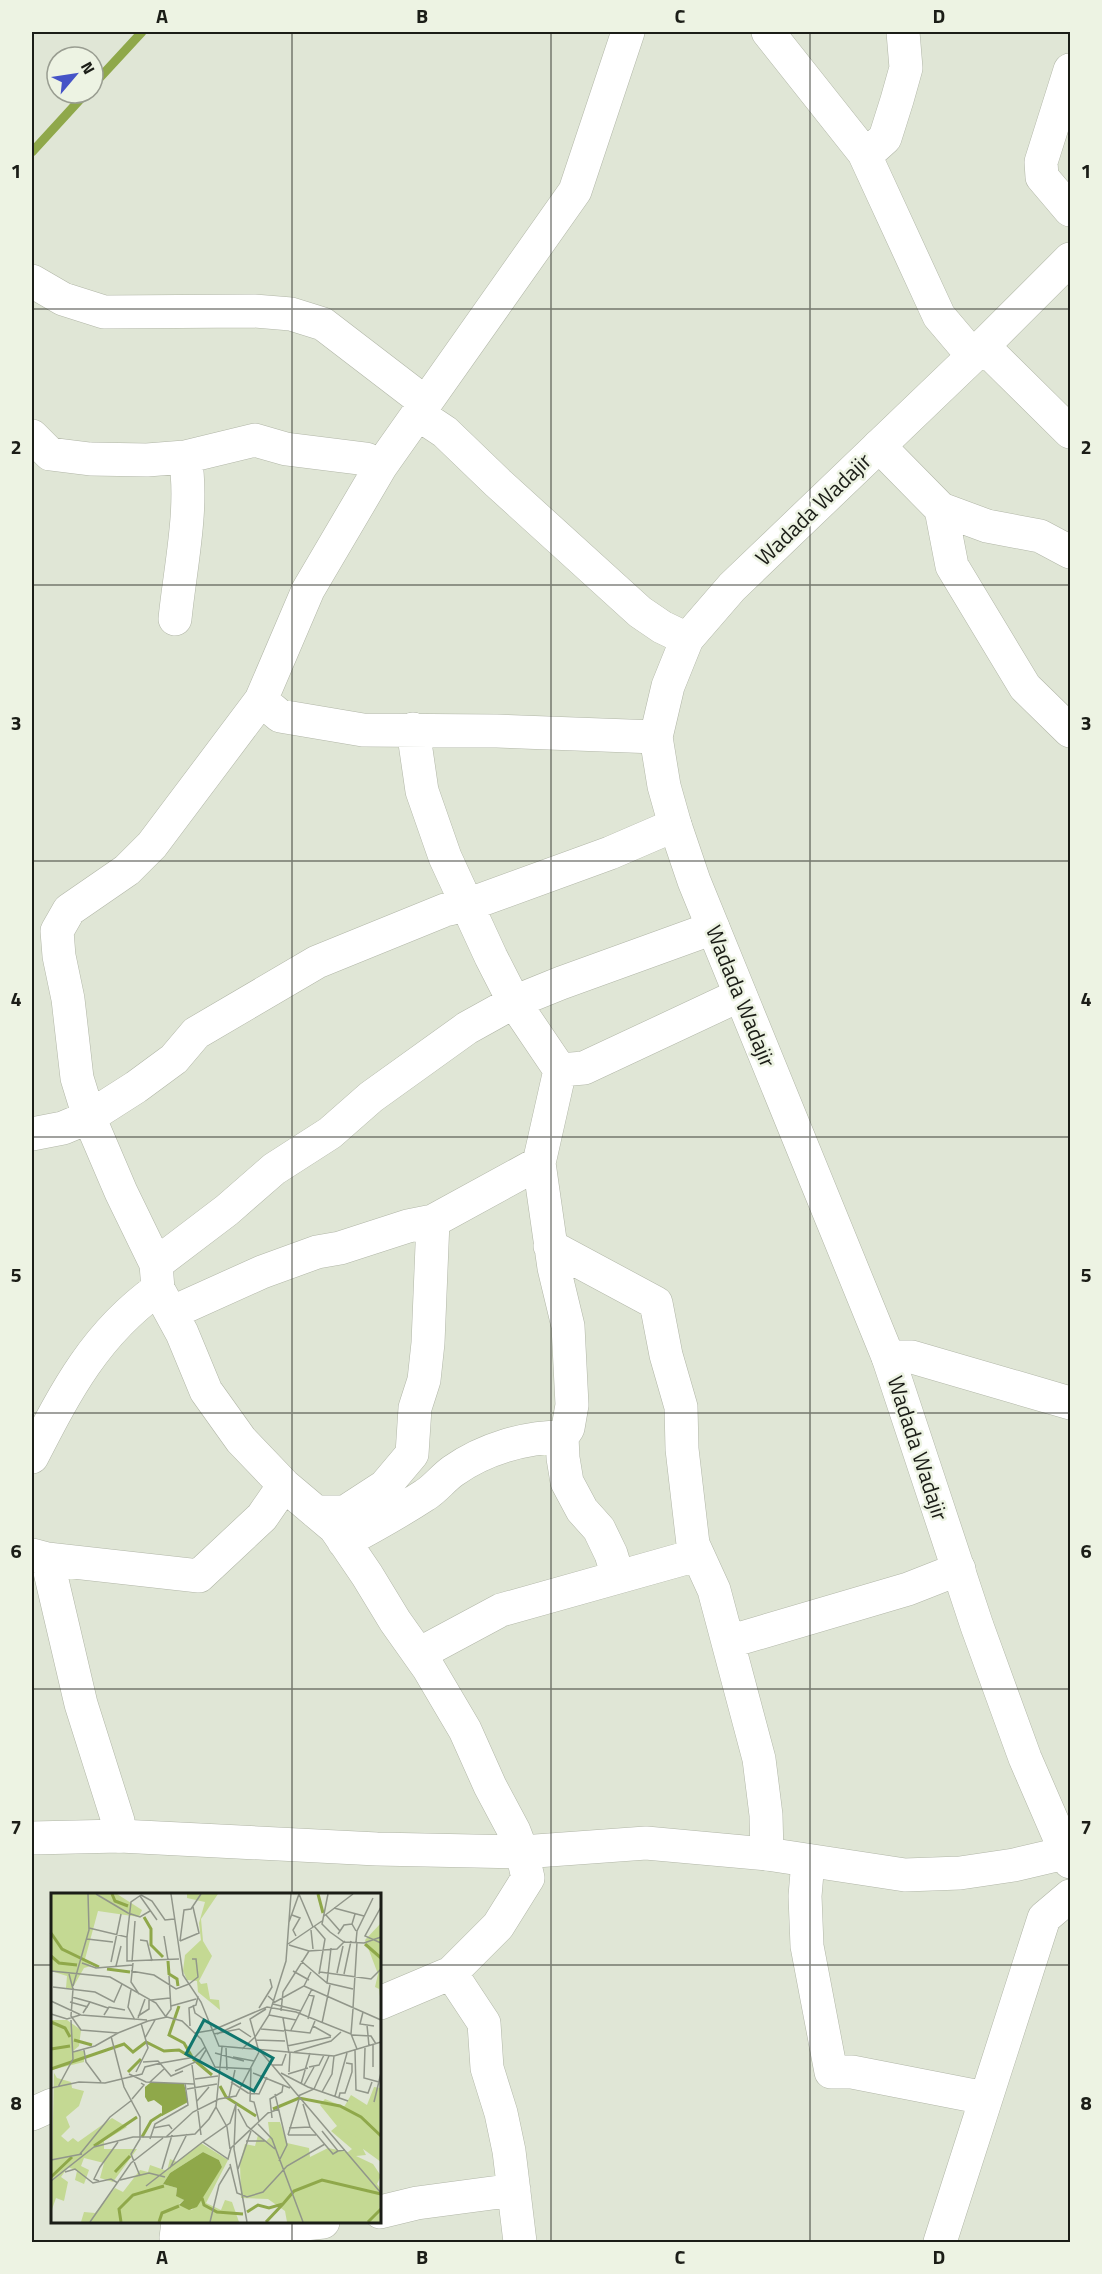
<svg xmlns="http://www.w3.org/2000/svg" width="1102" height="2274" font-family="'Titillium Web',sans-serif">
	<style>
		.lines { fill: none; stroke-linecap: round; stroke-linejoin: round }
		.stream { stroke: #8fa84a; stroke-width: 9 }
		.minor-casing { stroke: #b1b6a7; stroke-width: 34 }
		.tertiary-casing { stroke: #b1b6a7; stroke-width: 34 }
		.minor { stroke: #fff; stroke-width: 33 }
		.tertiary { stroke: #fff; stroke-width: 33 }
		.grid { fill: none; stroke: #1b1d17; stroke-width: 1.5; stroke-opacity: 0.55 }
		.labels { text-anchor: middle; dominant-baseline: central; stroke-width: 5; stroke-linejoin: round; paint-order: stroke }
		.street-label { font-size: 22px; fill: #1b1d17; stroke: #edf3e3 }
		.inset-river { fill: none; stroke: #8fa84a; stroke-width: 3 }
		.inset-road { fill: none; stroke: #91968a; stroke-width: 1.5 }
		.view { fill: #0f766e; fill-opacity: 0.15; stroke: #0f766e; stroke-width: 3 }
		.inset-edge { fill: none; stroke: #1b1d17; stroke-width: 3 }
		.neatline { fill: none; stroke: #1b1d17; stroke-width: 2 }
		.grid-label { font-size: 20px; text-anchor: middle; font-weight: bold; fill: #1b1d17 }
	</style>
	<rect width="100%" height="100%" fill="#e0e6d6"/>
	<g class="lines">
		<path class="stream" d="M 93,85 L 142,32
			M 32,152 L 86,93"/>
		<g class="minor-casing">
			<path id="minor" d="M 768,32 L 864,153 L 939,316 L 973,356
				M 1070,70 L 1041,162 L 1042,177 L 1070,210
				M 864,153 L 875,147 L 885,138 L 897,100 L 906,68 L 903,32
				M 32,281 L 63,299 L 104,312 L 254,311 L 291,314 L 323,324 L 426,403
				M 983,346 L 1070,432
				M 418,414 L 445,432 L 498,483 L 640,612 L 662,627 L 687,639
				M 32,436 L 50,454 L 90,459 L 147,460 L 185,457 L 255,440 L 286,449 L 366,459 L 381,466
				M 879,446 L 941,509 L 987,526 L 1040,536 L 1070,552
				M 941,509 L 952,566 L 1025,687 L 1070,731
				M 175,619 C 180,568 194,507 185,457
				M 261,700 L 280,716 L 363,730 L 497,731 L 656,737
				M 413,729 L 422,791 L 445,857 L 491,957 L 514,1002 L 560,1070 L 539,1163 L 554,1268 L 568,1326 L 572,1405 L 568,1428 L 562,1437 L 563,1458 L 567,1482 L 582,1510 L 599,1529 L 611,1554 L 618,1577
				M 560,1070 L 584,1068 L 740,995
				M 32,1134 L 63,1128 L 89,1117 L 136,1087 L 174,1059 L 196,1033 L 317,962 L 445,910 L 467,905 L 610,853 L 675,825
				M 550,1246 L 656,1303 L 666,1355 L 681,1407 L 682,1449 L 693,1544 L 714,1590 L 759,1759 L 766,1815 L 767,1854
				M 156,1264 L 227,1210 L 274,1169 L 330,1133 L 371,1097 L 467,1028 L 514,1002 L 561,983 L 713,928
				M 171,1313 L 262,1272 L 317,1252 L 340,1248 L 408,1226 L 433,1221 L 539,1163
				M 888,1357 L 912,1357 L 1070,1403
				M 32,1457 C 66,1391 95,1334 158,1289
				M 316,1512 L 345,1512 L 385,1486 L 412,1454 L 415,1408 L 424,1380 L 428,1343 L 433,1221
				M 344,1542 C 372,1527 399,1512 425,1495 C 435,1489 443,1478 453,1471 C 484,1449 525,1437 562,1437
				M 32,1555 L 47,1559 L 199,1576 L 262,1517 L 284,1485
				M 47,1559 L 81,1704 L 118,1821 L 120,1836
				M 728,1642 L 908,1589 L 959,1569
				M 419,1654 L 501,1610 L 697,1555
				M 808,1861 L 805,1896 L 807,1946 L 831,2072 L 852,2072 L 985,2098
				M 451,1973 L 484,2023 L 487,2068 L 501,2113 L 509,2151 L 520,2242
				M 380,2003 L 451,1973 L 498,1926 L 528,1878 L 522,1852 L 514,1831 L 490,1786 L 465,1730 L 429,1669 L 395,1621 L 367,1575 L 335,1528 L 284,1485 L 241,1440 L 206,1391 L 182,1333 L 158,1289 L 156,1264 L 121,1192 L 89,1117 L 77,1078 L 68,999 L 59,956 L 57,931 L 69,910 L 127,870 L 152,845 L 261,700 L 308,590 L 381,466 L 575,191 L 628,32
				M 32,2114 L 52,2105
				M 380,2212 L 417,2203 L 514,2190
				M 178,2222 L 176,2238 L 323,2222
				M 940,2242 L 1044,1918 L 1070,1896"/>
		</g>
		<g class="tertiary-casing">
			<path id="tertiary" d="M 1070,259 L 973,356 L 732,587 L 687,639 L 668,686 L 656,737 L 664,786 L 675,825 L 694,881 L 888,1357 L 977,1626 L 1025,1758 L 1070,1862
				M 32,1838 L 120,1836 L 377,1849 L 522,1852 L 646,1843 L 767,1854 L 905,1875 L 960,1873 L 1014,1865 L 1065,1853"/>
		</g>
		<use href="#minor" class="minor"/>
		<use href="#tertiary" class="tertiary"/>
	</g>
	<path class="grid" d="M 292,32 L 292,1894M 551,32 L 551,2242M 810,32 L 810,2242M 32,309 L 1070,309M 32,585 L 1070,585M 32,861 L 1070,861M 32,1137 L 1070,1137M 32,1413 L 1070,1413M 32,1689 L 1070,1689M 32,1965 L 52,1965M 380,1965 L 1070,1965M 292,2222 L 292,2242"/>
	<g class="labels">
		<g class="street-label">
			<text transform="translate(813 509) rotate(-44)">Wadada Wadajir</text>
			<text transform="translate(741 996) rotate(68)">Wadada Wadajir</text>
			<text transform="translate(918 1448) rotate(72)">Wadada Wadajir</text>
		</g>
	</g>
	<g transform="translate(51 1893)">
		<rect width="330" height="330" fill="#e0e6d6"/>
		<path d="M 0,1 L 66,1 L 91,17 L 88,24 L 47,18 L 34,66 L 40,73 L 33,75 L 21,96 L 15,95 L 16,83 L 0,78 ZM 136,1 L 167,1 L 150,26 L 152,48 L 161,63 L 148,88 L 150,91 L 156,90 L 159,106 L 168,107 L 169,117 L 147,99 L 146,88 L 136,87 L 132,78 L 134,62 L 150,47 L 148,30 L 154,9 L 136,5 ZM 330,30 L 330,112 L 328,96 L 324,94 L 327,81 L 314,47 ZM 0,127 L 16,127 L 30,137 L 28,153 L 22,158 L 33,158 L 33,169 L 0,177 ZM 3,180 L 6,185 L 20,189 L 21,195 L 33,198 L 28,213 L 15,224 L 19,234 L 10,243 L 17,249 L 22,245 L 27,249 L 61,225 L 76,234 L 53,248 L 53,256 L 86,256 L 62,289 L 49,285 L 53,270 L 33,265 L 30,273 L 38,277 L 33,291 L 24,287 L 26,278 L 17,274 L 10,284 L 17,289 L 13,308 L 5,305 L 0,319 ZM 323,194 L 330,195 L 330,219 L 312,256 L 315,262 L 305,263 L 322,271 L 330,283 L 326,291 L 330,296 L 330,329 L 236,329 L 234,318 L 217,306 L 190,305 L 189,270 L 194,251 L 204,253 L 207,242 L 215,248 L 219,244 L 217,229 L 229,229 L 236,250 L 258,255 L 259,264 L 277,255 L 297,259 L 301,256 L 280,238 L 286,233 L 269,212 L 274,206 L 293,214 L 300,202 L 316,212 ZM 150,250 L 177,267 L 155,310 L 170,317 L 174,307 L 181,309 L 188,329 L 30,329 L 33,319 L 44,320 L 64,295 L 72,299 L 89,277 L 97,279 L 99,272 L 116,278 L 119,266 L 126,269 ZM 152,259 L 168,267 L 171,274 L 141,317 L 128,311 L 133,307 L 125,302 L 126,295 L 112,291 L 119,280 Z" fill="#c4d993" fill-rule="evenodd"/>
		<path d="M 330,207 L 330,269 L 308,253 L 312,248 L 291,235 L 286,227 L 292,224 L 289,213 L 314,214 Z" fill="#c4d993"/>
		<path d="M 99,190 L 133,190 L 137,209 L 111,223 L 111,213 L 103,207 L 97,209 L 94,204 L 94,194 ZM 152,259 L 168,267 L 171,274 L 146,314 L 138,317 L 128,312 L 133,307 L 125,303 L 126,295 L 112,291 L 119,280 Z" fill="#8fa84a"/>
		<path class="inset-river" d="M 61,1 L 64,8 L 77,13M 267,1 L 272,20M 93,24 L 100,36 L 100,52 L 112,64M 0,40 L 11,56 L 48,74M 314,51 L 330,65M 0,63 L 8,70 L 26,72M 117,68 L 118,81 L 126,86 L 127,93M 56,76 L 79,79M 128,113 L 118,142 L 133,150 L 141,164M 0,129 L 14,135 L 19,144M 23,147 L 41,152M 0,156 L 19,153M 142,166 L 161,182M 0,176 L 73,151 L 82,159 L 95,149 L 113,158 L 128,157 L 138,163M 77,179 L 90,166M 169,193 L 175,204 L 205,223M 222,216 L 248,205 L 289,213 L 310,224 L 330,243M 91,244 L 100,228 L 111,221M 43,253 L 86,224M 64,279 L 79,263M 0,284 L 21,264M 151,305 L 153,312 L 166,319 L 192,321M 196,319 L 207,312 L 218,315 L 232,311 L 243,298 L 271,287 L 330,301M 70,329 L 68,316 L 82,302 L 113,293M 108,329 L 111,320 L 128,313M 215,329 L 232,311M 317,329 L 330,316"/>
		<path class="inset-road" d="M 45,1 L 77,20M 120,1 L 132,82 L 150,109 L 168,153 L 283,163 L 330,149M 248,1 L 262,34M 277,1 L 271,31 L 279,39 L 293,49 L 313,50 L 330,44M 90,2 L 101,8 L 114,27 L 123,26M 89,3 L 106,27M 330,14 L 314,43 L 330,50M 283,15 L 313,23M 77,20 L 89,24 L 99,18M 304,21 L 301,31 L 305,38M 241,22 L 249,25 L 242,37 L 245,43M 275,22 L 289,38M 273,23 L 302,1M 238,29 L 248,1M 263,33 L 274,46 L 268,81M 38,35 L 76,44 L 76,68 L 128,66M 260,37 L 262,56M 287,41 L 293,32 L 301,31M 113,43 L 117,67M 76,44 L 80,9 L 90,2M 36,46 L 62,49M 89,47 L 96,48 L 101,68M 129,48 L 133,17 L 140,16 L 150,1M 129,48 L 148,40 L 142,14M 305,49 L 306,38 L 322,5M 237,51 L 271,28M 238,52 L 258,58M 250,68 L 276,90 L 302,96M 60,69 L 70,21M 81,69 L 84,28M 31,70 L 45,75 L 82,72M 82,70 L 80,89 L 88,101M 65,73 L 70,53M 0,78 L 59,84 L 105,110 L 115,124M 80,78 L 103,82 L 125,96 L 138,91M 242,78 L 258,87M 269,79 L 320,86 L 330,76M 286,80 L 292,53M 18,81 L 22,96 L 20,123 L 30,137 L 67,140 L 97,128 L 116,124 L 131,128 L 150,146 L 164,174 L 200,176 L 199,208 L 203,209 L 208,228M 293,81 L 300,48M 276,90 L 280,55M 138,91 L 147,84 L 145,66 L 141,66M 22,93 L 38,37 L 37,1M 253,93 L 330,127M 2,94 L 44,99 L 63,109 L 71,91M 80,97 L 77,114 L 84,127M 257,102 L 263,103 L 257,126M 217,103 L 224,109 L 253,93 L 260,79M 21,104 L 39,109M 100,107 L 119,105M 0,108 L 30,122 L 96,127M 19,109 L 37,114M 222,111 L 250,118M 142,112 L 144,120 L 160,131M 120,113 L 145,106M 208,115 L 221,94 L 219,86M 302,115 L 306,49M 302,116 L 300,141 L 306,156M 230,118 L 232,99 L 258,58 L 286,56 L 294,48M 312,119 L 309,131 L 323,133M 32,120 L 39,109 L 57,115M 0,121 L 16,126 L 29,122M 53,122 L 58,114 L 74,117M 218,122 L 245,127M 87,123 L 98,116 L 98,107M 115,123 L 120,116 L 118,83M 87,125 L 94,106M 232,125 L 238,160M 271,130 L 279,92M 316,132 L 318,153M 139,133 L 138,115 L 145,112 L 147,103M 262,133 L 280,143M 210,136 L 233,138M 162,137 L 216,114 L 245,119 L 300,141M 233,137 L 259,140 L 264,128M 240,137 L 261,96M 144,140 L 162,137M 163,141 L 188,136 L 200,144M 166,141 L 190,130M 301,142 L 320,143 L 325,151M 60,143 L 73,194 L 89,224 L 89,246 L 80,261 L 89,283M 94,145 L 104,127M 205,147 L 234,148M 322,152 L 322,174M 236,153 L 280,144M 175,155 L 176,177M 314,155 L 313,185 L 328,189M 191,156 L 204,144 L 199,126 L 215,116M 33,157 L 35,169 L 50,189M 304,157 L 305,197 L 317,200 L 321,189M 22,159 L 44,153 L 67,140M 208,159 L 204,144 L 218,122 L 235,68 L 240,1M 210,159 L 330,300M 243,159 L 280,148 L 290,139M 164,160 L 193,168M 182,164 L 203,168M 92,169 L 107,168 L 120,183 L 132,178M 141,172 L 150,242M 221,172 L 231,172 L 235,161M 258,174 L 268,172 L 273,162M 124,178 L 149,167 L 155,157M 85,179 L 97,155 L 90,130M 238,179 L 239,160M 202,180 L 239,195M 230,180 L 257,194 L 297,208M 78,181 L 95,189 L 143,191M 237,181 L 257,175M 144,186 L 167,183M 99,189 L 113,176M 180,189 L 197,200 L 208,201 L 216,184M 250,191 L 259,160M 253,192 L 263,174M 7,194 L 22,166 L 20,127M 0,195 L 28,189 L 54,190 L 91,181 L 94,174 L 110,170 L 144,164 L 154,154M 136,196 L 166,191M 271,199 L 281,181 L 283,163M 224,201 L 236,252 L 228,268M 247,203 L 263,196 L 278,163M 284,203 L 296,160M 178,204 L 184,177M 288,204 L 289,200 L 294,200 L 301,179 L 301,171 L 295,170M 81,206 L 93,192 L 90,190M 146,208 L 158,194M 323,209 L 330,180M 185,210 L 183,256 L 196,329M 185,211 L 179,230 L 152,249 L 177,266 L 180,255 L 217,220 L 228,216M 252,211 L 259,234 L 282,261 L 287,258M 165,214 L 176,234 L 179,256M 187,216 L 196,233 L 224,256M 221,225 L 219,206 L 231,199 L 232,192M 207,231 L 221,246 L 252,329M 102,235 L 118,232 L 121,236M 238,235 L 259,234M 271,238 L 287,258 L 294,257M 237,242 L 248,206M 237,242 L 265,242M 115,244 L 144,241 L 158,226 L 165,214 L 171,154M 99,246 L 104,231 L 137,212 L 134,190M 195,248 L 214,248M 29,261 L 59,224 L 81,207M 0,267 L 31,261M 179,271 L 186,300 L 196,304 L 212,299 L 236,273 L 274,251M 119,275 L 136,241M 111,276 L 121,242M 187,276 L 200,238M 14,279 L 24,276 L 42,290 L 60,286 L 67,290M 69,287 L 98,280 L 114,284M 0,288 L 43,254 L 82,244 L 115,244 L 142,219 L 168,206 L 185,203 L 208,159M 48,288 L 43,286 L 49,274 L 67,249M 95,293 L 153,248M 39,329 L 80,270 L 112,245M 159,329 L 168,292 L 179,274"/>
		<path class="view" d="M 153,127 L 222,165 L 203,198 L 135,161 Z"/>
		<rect width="330" height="330" class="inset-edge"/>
	</g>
	<rect width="1102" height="2274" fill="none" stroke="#edf3e3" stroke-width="66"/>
	<g transform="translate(75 75) rotate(61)"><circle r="28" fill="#edf3e3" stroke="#999d91" stroke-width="1.5"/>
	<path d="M0-4.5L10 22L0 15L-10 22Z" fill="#4553c7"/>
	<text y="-9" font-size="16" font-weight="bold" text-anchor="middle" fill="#1b1d17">N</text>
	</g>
	<rect x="33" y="33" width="1036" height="2208" class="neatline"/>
	<g class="grid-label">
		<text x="162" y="23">A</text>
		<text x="422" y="23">B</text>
		<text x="680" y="23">C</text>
		<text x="939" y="23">D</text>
		<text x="16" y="178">1</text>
		<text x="1086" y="178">1</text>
		<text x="16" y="454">2</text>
		<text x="1086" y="454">2</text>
		<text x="16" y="730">3</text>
		<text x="1086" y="730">3</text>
		<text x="16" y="1006">4</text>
		<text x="1086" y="1006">4</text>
		<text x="16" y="1282">5</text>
		<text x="1086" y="1282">5</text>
		<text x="16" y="1558">6</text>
		<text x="1086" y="1558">6</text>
		<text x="16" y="1834">7</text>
		<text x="1086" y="1834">7</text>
		<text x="16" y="2110">8</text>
		<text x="1086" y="2110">8</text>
		<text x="162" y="2264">A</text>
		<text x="422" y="2264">B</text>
		<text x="680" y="2264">C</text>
		<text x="939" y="2264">D</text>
	</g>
</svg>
